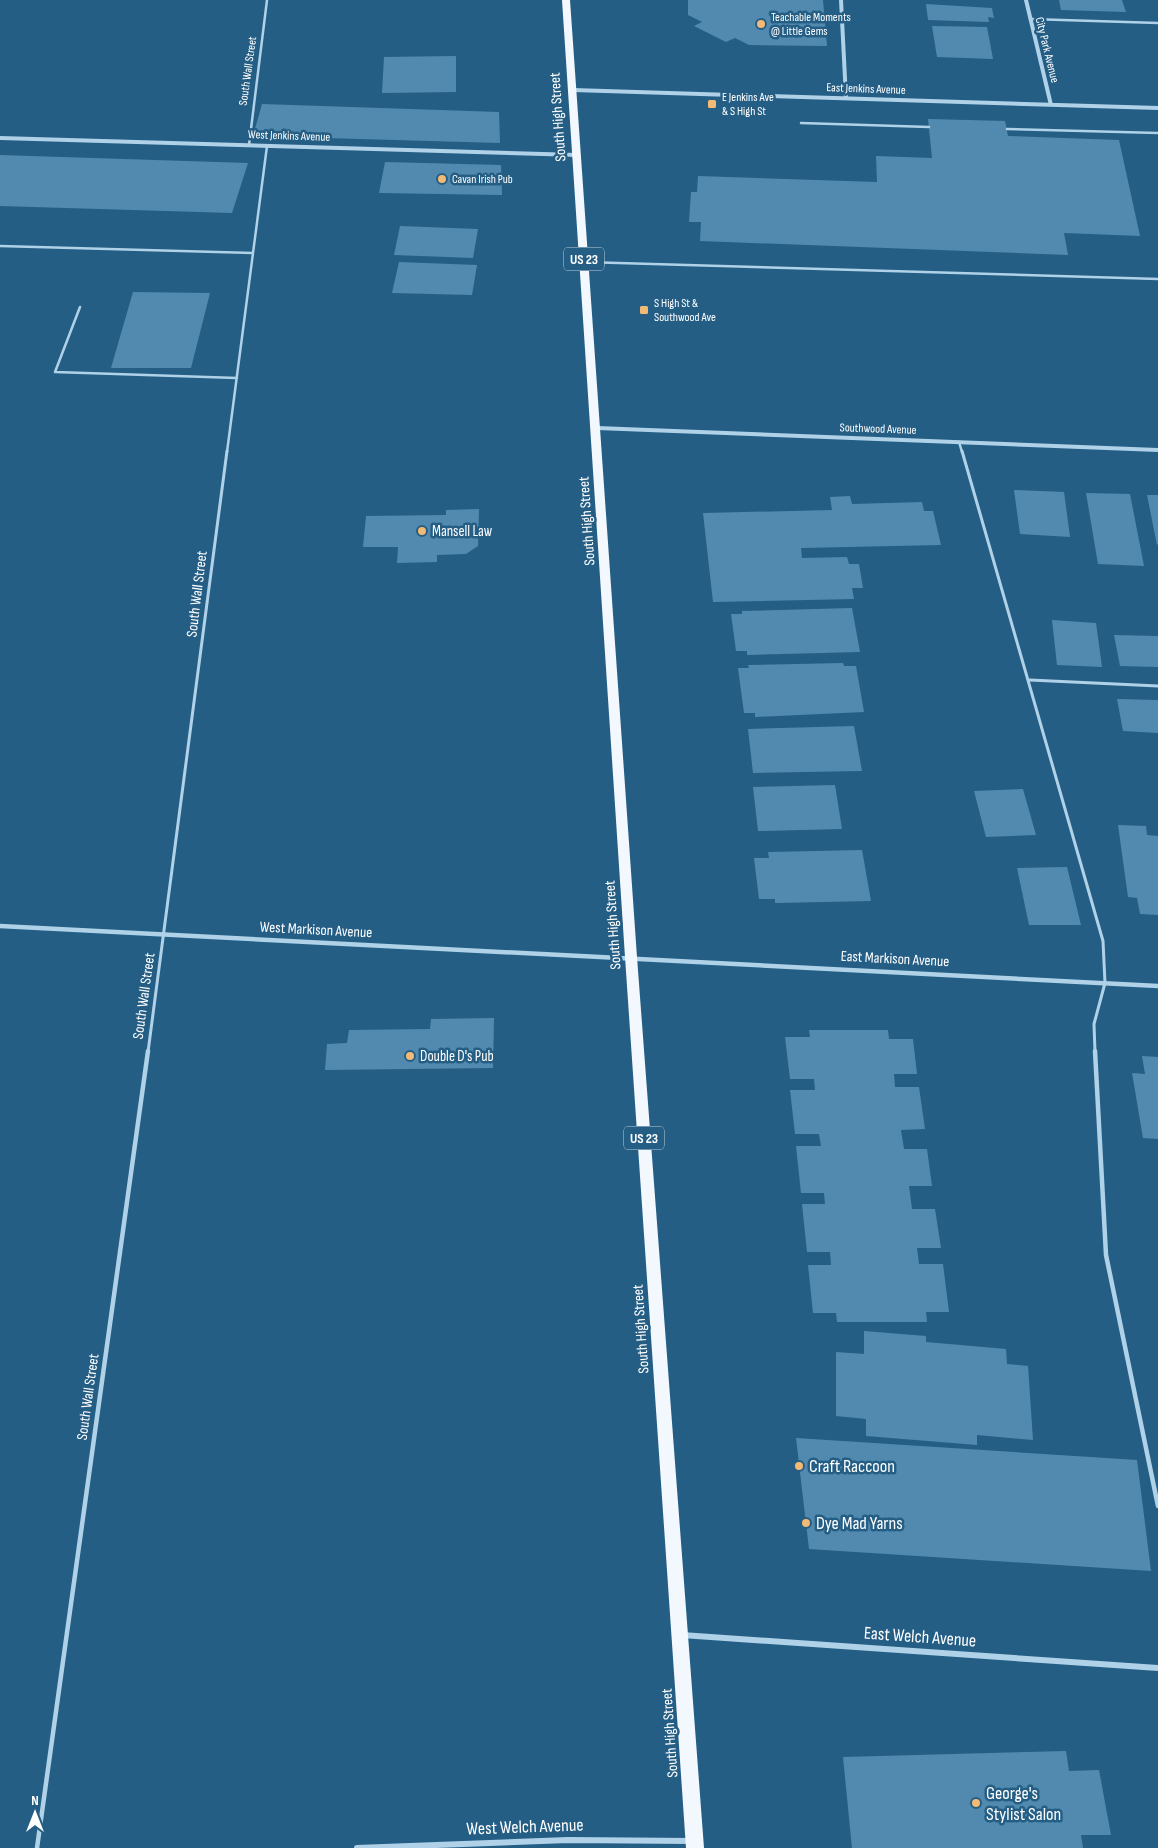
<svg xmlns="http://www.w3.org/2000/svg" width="1158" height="1848" font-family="'Sofia Sans Condensed',sans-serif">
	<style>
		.building { fill: #528aaf }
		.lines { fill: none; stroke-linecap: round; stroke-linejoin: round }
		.lane-far2 { stroke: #b0d2e8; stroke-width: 2.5 }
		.lane-far1 { stroke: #b0d2e8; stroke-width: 3 }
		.lane { stroke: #b0d2e8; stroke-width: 4.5 }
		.street-far2 { stroke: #b0d2e8; stroke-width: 4 }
		.street-far1 { stroke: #b0d2e8; stroke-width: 4.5 }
		.street { stroke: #b0d2e8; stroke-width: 6 }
		.primary { fill: #f2f8fe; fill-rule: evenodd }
		.poi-dot { fill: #f2ba74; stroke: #255e85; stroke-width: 2 }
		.labels { text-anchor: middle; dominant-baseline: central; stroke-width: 5; stroke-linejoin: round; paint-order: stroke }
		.far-poi-label { font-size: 12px; fill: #fff; stroke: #255e85; text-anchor: start }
		.far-street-label { font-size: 12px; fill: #fff; stroke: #255e85 }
		.shield { fill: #255e85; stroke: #becfda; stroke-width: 1 }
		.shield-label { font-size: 14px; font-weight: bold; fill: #fff }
		.street-label { font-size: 15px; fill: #fff; stroke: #255e85 }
		.poi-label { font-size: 15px; fill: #fff; stroke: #255e85; text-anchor: start }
		.near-poi-label { font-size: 18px; fill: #fff; stroke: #255e85; text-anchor: start }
		.near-street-label { font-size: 18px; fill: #fff; stroke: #255e85 }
	</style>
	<rect width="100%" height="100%" fill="#255e85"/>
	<path class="building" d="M 688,0 L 823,0 L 827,46 L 749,45 L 735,38 L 726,42 L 694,26 L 702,22 L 688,15 Z
		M 1059,0 L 1122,0 L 1126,12 L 1061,10 Z
		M 926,4 L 992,8 L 994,18 L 988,17 L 989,22 L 928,20 Z
		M 932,26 L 987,27 L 993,59 L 937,57 Z
		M 456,56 L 456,92 L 382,93 L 384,57 Z
		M 262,104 L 499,112 L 500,143 L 253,136 Z
		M 928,119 L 1005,121 L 1008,136 L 1119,140 L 1140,236 L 1064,233 L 1068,255 L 700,241 L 701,222 L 689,222 L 691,192 L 697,192 L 698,176 L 877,182 L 876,156 L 932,158 Z
		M 0,155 L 248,163 L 232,213 L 0,206 Z
		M 385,162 L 501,165 L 502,195 L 379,193 Z
		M 400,226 L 478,229 L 473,258 L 394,255 Z
		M 399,262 L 477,265 L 472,295 L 392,293 Z
		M 133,292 L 210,293 L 191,368 L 111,368 Z
		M 1014,490 L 1064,492 L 1070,537 L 1020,534 Z
		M 1086,493 L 1130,494 L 1144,566 L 1098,564 Z
		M 1147,495 L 1158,495 L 1158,544 L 1157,545 Z
		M 850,496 L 852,504 L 922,502 L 924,511 L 933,511 L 941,545 L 801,548 L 802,558 L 847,557 L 849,564 L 859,564 L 863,588 L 852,588 L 854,599 L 713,602 L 703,513 L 832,510 L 830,497 Z
		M 479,509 L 478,546 L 466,554 L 437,555 L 437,562 L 397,563 L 398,547 L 363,547 L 366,516 L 446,515 L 446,510 Z
		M 852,608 L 860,652 L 747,655 L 747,651 L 736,651 L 731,614 L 742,614 L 742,611 Z
		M 1052,620 L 1096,623 L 1102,667 L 1057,665 Z
		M 1114,635 L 1158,636 L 1158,667 L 1120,666 Z
		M 843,663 L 844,666 L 856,666 L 864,712 L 755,717 L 755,713 L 744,713 L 738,668 L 749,668 L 748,665 Z
		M 1117,699 L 1158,700 L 1158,733 L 1123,731 Z
		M 854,726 L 862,771 L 753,773 L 748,729 Z
		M 835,785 L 842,829 L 758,831 L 753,787 Z
		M 1023,789 L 1036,835 L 986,837 L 974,791 Z
		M 1118,825 L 1146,826 L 1147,835 L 1158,836 L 1158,915 L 1140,914 L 1137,898 L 1128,897 Z
		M 862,850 L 871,901 L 775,903 L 775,899 L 759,899 L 754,858 L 769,858 L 768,852 Z
		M 1067,867 L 1081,925 L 1029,925 L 1017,868 Z
		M 494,1018 L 493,1068 L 325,1070 L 327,1044 L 347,1043 L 349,1030 L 430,1029 L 431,1019 Z
		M 809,1030 L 888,1030 L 889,1039 L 913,1039 L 917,1074 L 894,1074 L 895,1087 L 919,1087 L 925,1129 L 901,1130 L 904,1149 L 927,1149 L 932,1186 L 909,1186 L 912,1209 L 935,1209 L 941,1248 L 917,1248 L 919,1264 L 943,1264 L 949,1312 L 926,1312 L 927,1322 L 837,1322 L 836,1313 L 813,1313 L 808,1265 L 831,1265 L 830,1252 L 807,1252 L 802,1204 L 825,1204 L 824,1193 L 801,1193 L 796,1146 L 821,1146 L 819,1134 L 795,1134 L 790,1090 L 815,1090 L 814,1079 L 790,1079 L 785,1037 L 810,1037 Z
		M 1142,1056 L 1158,1057 L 1158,1139 L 1143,1138 L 1132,1073 L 1145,1074 Z
		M 864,1331 L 926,1336 L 926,1342 L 1006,1349 L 1007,1364 L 1028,1366 L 1033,1440 L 977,1435 L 977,1445 L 866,1436 L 866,1419 L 836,1416 L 836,1352 L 864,1354 Z
		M 796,1438 L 1137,1460 L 1151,1571 L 809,1549 Z
		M 1066,1751 L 1069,1771 L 1099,1770 L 1111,1835 L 1081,1835 L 1083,1848 L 852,1848 L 843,1757 Z"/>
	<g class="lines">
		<path class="lane-far2" d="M 1030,19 L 1158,23
			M 801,123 L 929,127
			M 1007,129 L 1158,133
			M 249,145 L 267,0
			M 0,246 L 253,253
			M 584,262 L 1158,279
			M 80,307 L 55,372 L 237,378
			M 959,442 L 962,452
			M 227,452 L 267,146"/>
		<path class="lane-far1" d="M 962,451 L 1103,941 L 1105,983 L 1094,1024 L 1095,1052
			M 1030,680 L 1158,686
			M 148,1052 L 227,451"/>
		<path class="lane" d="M 1095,1051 L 1106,1255 L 1158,1506
			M 37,1848 L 148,1051"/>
		<path class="street-far2" d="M 841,0 L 846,98
			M 1026,0 L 1051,105
			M 573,90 L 1158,108
			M 0,138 L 577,155
			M 597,428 L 1158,450"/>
		<path class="street-far1" d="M 0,926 L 1158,986"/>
		<path class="street" d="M 682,1635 L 1158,1668
			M 357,1848 L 568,1840 L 692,1841"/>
		<path class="primary" d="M 562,0 L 570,0 L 637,957 L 704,1848 L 686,1848 L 625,957 Z"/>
	</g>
	<g class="poi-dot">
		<circle cx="761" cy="24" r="5"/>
		<rect x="707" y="99" width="10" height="10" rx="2.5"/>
		<circle cx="442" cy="179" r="5"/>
		<rect x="639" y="305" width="10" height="10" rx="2.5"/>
		<circle cx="422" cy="531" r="5"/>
		<circle cx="410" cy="1056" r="5"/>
		<circle cx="799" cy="1466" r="5"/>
		<circle cx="806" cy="1523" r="5"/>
		<circle cx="976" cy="1803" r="5"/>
	</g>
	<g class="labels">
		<g class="far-poi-label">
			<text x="771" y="17">Teachable Moments<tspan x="771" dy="14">@ Little Gems</tspan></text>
			<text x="722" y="97">E Jenkins Ave<tspan x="722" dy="14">&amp; S High St</tspan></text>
			<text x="452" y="179">Cavan Irish Pub</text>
			<text x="654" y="303">S High St &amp;<tspan x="654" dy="14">Southwood Ave</tspan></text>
		</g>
		<g class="far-street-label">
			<text transform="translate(1047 50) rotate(76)">City Park Avenue</text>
			<text transform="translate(248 71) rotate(-82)">South Wall Street</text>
			<text transform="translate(866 89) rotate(2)">East Jenkins Avenue</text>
			<text transform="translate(289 136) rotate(2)">West Jenkins Avenue</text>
			<text transform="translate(878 429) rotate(2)">Southwood Avenue</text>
		</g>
		<g class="shield">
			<rect x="564" y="247.5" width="40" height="23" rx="4"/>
			<rect x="624" y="1126.5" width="40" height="23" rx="4"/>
		</g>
		<g class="shield-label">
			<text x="584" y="259">US 23</text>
			<text x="644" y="1138">US 23</text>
		</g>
		<g class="street-label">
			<text transform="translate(558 117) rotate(-94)">South High Street</text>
			<text transform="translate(587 521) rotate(-94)">South High Street</text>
			<text transform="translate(197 594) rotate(-83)">South Wall Street</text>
			<text transform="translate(613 925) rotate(-94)">South High Street</text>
			<text transform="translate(316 930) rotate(3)">West Markison Avenue</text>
			<text transform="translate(895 959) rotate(3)">East Markison Avenue</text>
			<text transform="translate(144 996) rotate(-82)">South Wall Street</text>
			<text transform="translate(641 1329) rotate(-94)">South High Street</text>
			<text transform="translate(88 1397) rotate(-82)">South Wall Street</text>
			<text transform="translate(670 1733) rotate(-94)">South High Street</text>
		</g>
		<g class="poi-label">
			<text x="432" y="531">Mansell Law</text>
			<text x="420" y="1056">Double D's Pub</text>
		</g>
		<g class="near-poi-label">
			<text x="809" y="1466">Craft Raccoon</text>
			<text x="816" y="1523">Dye Mad Yarns</text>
			<text x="986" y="1793">George's<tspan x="986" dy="21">Stylist Salon</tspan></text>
		</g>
		<g class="near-street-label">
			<text transform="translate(920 1637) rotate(4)">East Welch Avenue</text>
			<text transform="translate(525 1827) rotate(-2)">West Welch Avenue</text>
		</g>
	</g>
	<g transform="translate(35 1813)" stroke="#255e85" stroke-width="4" paint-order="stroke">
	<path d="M0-4L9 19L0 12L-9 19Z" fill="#ffffff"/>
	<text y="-8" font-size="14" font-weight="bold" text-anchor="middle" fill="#ffffff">N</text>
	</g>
</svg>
